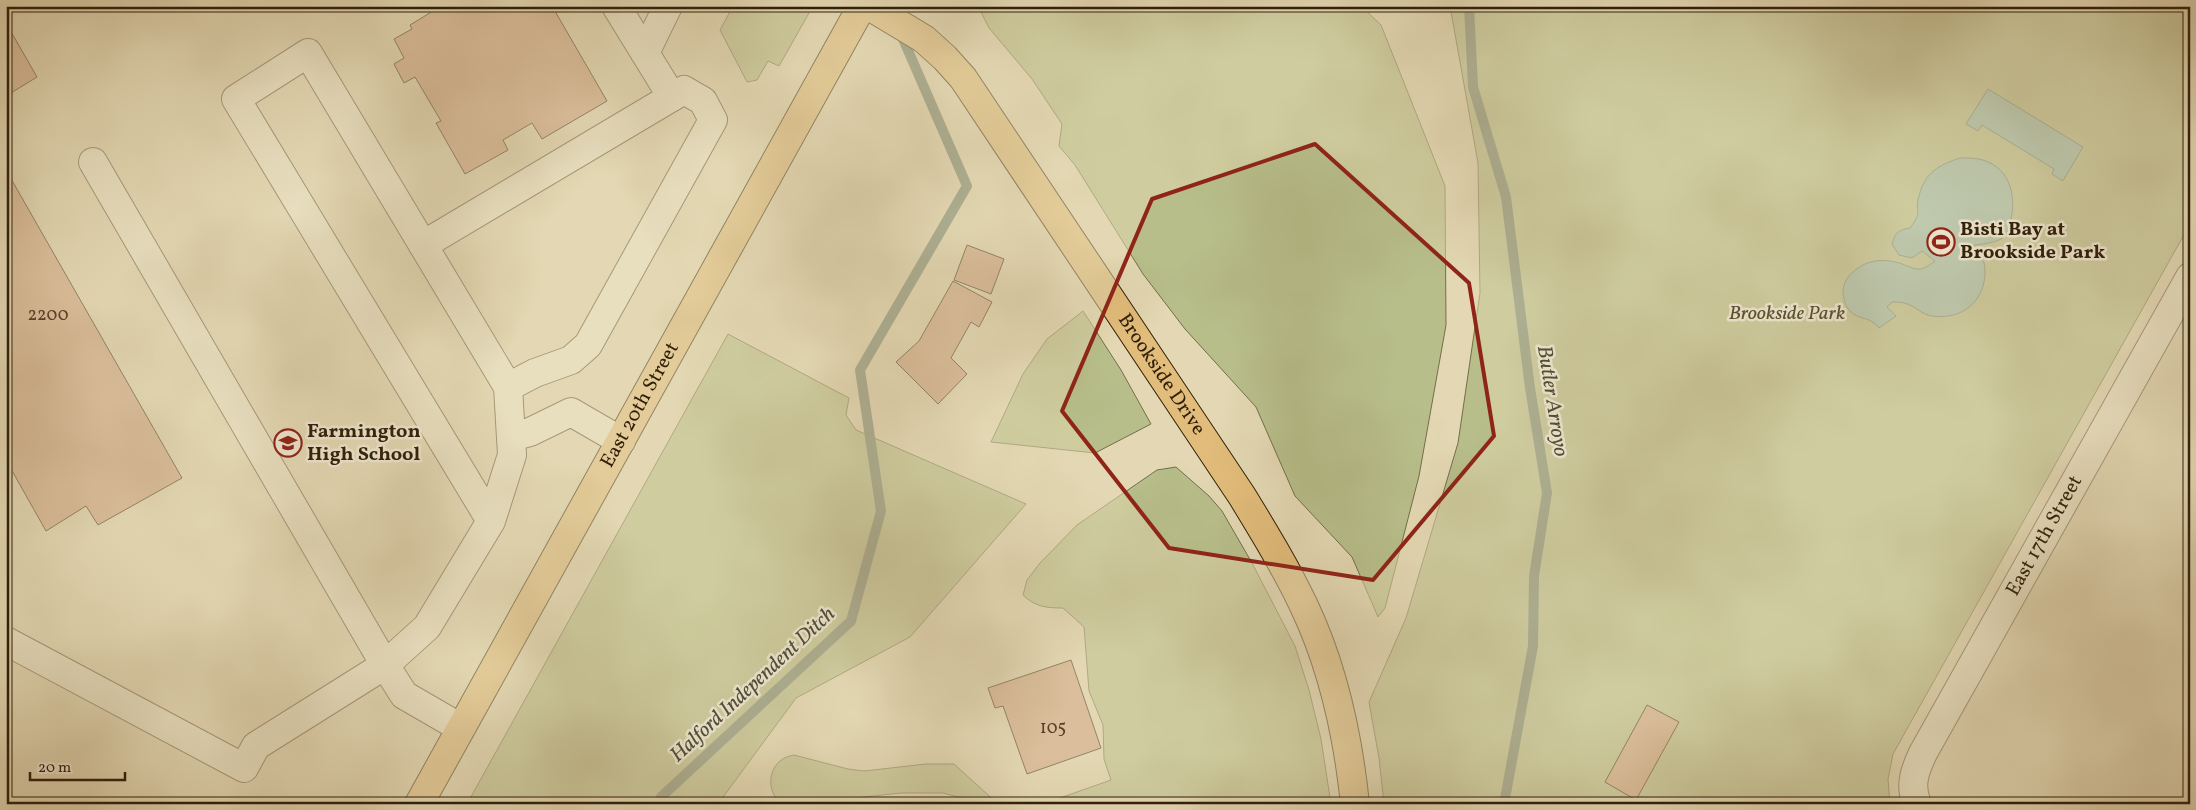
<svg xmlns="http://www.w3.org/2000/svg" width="2196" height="810" font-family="Vollkorn,serif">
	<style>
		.green { fill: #b7be8a; stroke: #736e4a }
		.water { fill: #95baae; stroke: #6c7c6c }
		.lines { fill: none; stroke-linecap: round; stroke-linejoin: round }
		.stream { stroke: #6c7c6c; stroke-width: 10 }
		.building { fill: #d19f80; stroke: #2f1f09 }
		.minor-casing { stroke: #5c4d34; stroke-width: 30 }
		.major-casing { stroke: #2f1f09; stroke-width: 30 }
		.minor { stroke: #ede6ce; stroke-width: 28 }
		.major { stroke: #e2bc7a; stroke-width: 28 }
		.marked { fill: none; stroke: #8f2418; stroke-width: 4; stroke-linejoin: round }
		.labels { text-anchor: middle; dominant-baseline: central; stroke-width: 5; stroke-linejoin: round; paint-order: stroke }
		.number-label { font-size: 18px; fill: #583f27 }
		.poi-label { font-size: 20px; font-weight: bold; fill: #2f1f09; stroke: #ede6ce; text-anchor: start }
		.park-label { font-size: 20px; font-style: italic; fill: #584f30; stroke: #ede6ce }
		.street-label { font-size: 20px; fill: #2f1f09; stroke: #ede6ce }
		.water-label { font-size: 21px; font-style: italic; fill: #4e4e3b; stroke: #ede6ce }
	</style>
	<rect width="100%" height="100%" fill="#e3d8b3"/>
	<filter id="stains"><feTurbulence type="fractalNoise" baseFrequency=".004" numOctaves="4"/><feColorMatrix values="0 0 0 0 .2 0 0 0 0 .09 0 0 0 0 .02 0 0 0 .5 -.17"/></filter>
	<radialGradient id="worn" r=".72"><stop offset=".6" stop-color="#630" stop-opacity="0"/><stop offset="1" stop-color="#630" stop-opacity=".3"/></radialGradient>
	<path class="green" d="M 733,6 L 813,6 L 779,66 L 768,61 L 757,80 L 747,82 L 720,30 Z
		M 978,6 L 1361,6 L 1381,25 L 1445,186 L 1446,325 L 1419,476 L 1385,608 L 1378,617 L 1352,557 L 1295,496 L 1256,407 L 1185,329 L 1143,274 L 1075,165 L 1059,146 L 1062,124 L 1032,79 L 989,28 Z
		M 1450,6 L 2190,6 L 2190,224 L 1893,754 L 1888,779 L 1890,804 L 1384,804 L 1379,758 L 1369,702 L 1406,618 L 1458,443 L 1480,293 L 1478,163 Z
		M 1083,311 L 1121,370 L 1151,424 L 1095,453 L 991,442 L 1023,374 L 1047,339 Z
		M 728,334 L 849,398 L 846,415 L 856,430 L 1026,504 L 910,637 L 796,698 L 718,804 L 467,804 Z
		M 1176,467 L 1209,496 L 1222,511 L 1252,563 L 1295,646 L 1309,690 L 1321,739 L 1331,804 L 1057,804 L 1057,799 L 1111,780 L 1104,759 L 1103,725 L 1089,691 L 1084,627 L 1063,608 C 1047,608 1035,607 1023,595 L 1027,580 L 1040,563 L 1077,525 L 1157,470 Z
		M 794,755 L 848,769 L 864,771 L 926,764 L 954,764 L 998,804 L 972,804 L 962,798 L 943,793 L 901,793 L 864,797 L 841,804 L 781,804 C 768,793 767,772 780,761 C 783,758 789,756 794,755 Z"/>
	<path class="water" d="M 1988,89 L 2083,147 L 2063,181 L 2052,174 L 2054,169 L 1982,125 L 1978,131 L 1966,124 Z
		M 1960,158 C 1966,158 1973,158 1979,159 C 2008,165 2017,193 2011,219 C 2009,227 2008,235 2001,239 C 1993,244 1972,245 1963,247 L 1984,262 C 1990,295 1967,321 1932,316 C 1922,315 1914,305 1904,303 C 1901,302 1896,302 1892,302 L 1887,307 L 1896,316 L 1879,328 C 1868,315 1860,321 1850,311 C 1845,306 1844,300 1843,293 C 1843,285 1846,278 1852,273 C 1865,260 1882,258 1899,263 C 1907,265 1913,270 1921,269 C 1926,268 1931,264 1935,261 L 1922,251 L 1912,258 L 1899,255 L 1892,244 C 1895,233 1898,230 1910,228 C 1924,210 1914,212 1919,196 C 1925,172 1939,165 1960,158 Z"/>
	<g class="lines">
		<path class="stream" d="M 1469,6 L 1473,87 L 1506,197 L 1530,388 L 1547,493 L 1534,576 L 1533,646 L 1504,804
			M 661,804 L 661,797 L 851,621 L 881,511 L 860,370 L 967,186 L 900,32"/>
	</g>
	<path class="building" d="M 450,6 L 552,6 L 607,101 L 542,139 L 532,123 L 503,140 L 508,150 L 465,174 L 436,123 L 441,121 L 415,77 L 404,83 L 394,64 L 404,58 L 394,39 L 412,29 L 410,25 L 438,8 L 440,12 Z
		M 6,23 L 37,77 L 6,96 Z
		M 6,170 L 182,478 L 98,525 L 86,506 L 46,531 L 6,460 Z
		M 967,245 L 1004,259 L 991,294 L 954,280 Z
		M 953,281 L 992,302 L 979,327 L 971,322 L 951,358 L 967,374 L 938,404 L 896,362 L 919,341 Z
		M 1071,660 L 1101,748 L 1027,774 L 1003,706 L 995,708 L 988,688 Z
		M 1647,705 L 1679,722 L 1636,800 L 1605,782 Z"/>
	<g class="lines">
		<g class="minor-casing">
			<g id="minor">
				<path d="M 616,6 L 672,97"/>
				<path d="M 645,53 L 668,6"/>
				<path d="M 423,245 L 672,97 L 684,90 L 703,101 L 713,120 L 588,345 L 571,360 L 535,373 L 508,387"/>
				<path d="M 511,437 L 530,432 L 571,412 L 621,441"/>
				<path d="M 6,641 L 244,768 L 256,746 L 385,665 L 93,162"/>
				<path d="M 461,728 L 404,695 L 385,665 L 427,627 L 491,521 L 236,99 L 308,53 L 508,387 L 512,455 L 491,521"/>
				<path id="s1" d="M 1917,804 C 1909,785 1915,770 1923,753 L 2190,277"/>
			</g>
		</g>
		<g class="major-casing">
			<g id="major">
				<path id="s2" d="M 869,6 L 924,39 L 945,58 L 963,78 L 1242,496 C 1264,532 1286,568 1304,606 C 1333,667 1348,736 1355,804"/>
				<path id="s3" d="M 419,804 L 862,6"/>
			</g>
		</g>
		<use href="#minor" class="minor"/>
		<use href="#major" class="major"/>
	</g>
	<path d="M0 0H2196V810H0ZM 1315,144 L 1469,283 L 1494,436 L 1373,580 L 1169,548 L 1062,411 L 1152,199 Z" fill="#e3d8b3" fill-opacity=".55" fill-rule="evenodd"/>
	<path class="marked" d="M 1315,144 L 1469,283 L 1494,436 L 1373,580 L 1169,548 L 1062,411 L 1152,199 Z"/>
	<defs>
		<g id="stadium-ring" transform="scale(1.4375)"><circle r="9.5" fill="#ede6ce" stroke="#8f2418" stroke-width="1.5"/><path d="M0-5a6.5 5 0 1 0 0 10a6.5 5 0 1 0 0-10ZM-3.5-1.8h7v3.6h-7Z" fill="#8f2418"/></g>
		<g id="school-ring" transform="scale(1.4375)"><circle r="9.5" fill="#ede6ce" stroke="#8f2418" stroke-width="1.5"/><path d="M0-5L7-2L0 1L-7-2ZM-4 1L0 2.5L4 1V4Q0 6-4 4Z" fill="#8f2418"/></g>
	</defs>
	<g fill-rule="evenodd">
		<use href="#stadium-ring" x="1941" y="242"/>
		<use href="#school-ring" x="288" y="443"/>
	</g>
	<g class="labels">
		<g class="number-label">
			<text x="48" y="315">2200</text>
			<text x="1053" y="728">105</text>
		</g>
		<g class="poi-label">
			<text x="1960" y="230">Bisti Bay at<tspan x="1960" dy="23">Brookside Park</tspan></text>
			<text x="307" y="432">Farmington<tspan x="307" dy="23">High School</tspan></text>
		</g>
		<g class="park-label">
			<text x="1787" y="314">Brookside Park</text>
		</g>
		<g class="street-label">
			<text stroke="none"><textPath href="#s2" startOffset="476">Brookside Drive</textPath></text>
			<text stroke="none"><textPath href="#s3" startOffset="456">East 20th Street</textPath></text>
			<text stroke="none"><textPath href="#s1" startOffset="302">East 17th Street</textPath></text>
		</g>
		<g class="water-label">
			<text transform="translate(1552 401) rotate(81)">Butler Arroyo</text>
			<text transform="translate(753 685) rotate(-43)">Halford Independent Ditch</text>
		</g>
	</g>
	<rect width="2196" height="810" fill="none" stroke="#e3d8b3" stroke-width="25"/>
	<rect x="8" y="8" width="2181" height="795" fill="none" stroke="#2f1f09" stroke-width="2.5"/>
	<rect x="12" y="12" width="2171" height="785" fill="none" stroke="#2f1f09"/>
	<path d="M30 772v8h95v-8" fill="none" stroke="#2f1f09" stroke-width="2.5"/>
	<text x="38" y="772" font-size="15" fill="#2f1f09" stroke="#ede6ce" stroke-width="4" paint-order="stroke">20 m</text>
	<rect width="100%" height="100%" filter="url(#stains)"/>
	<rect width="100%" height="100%" fill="url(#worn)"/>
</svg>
